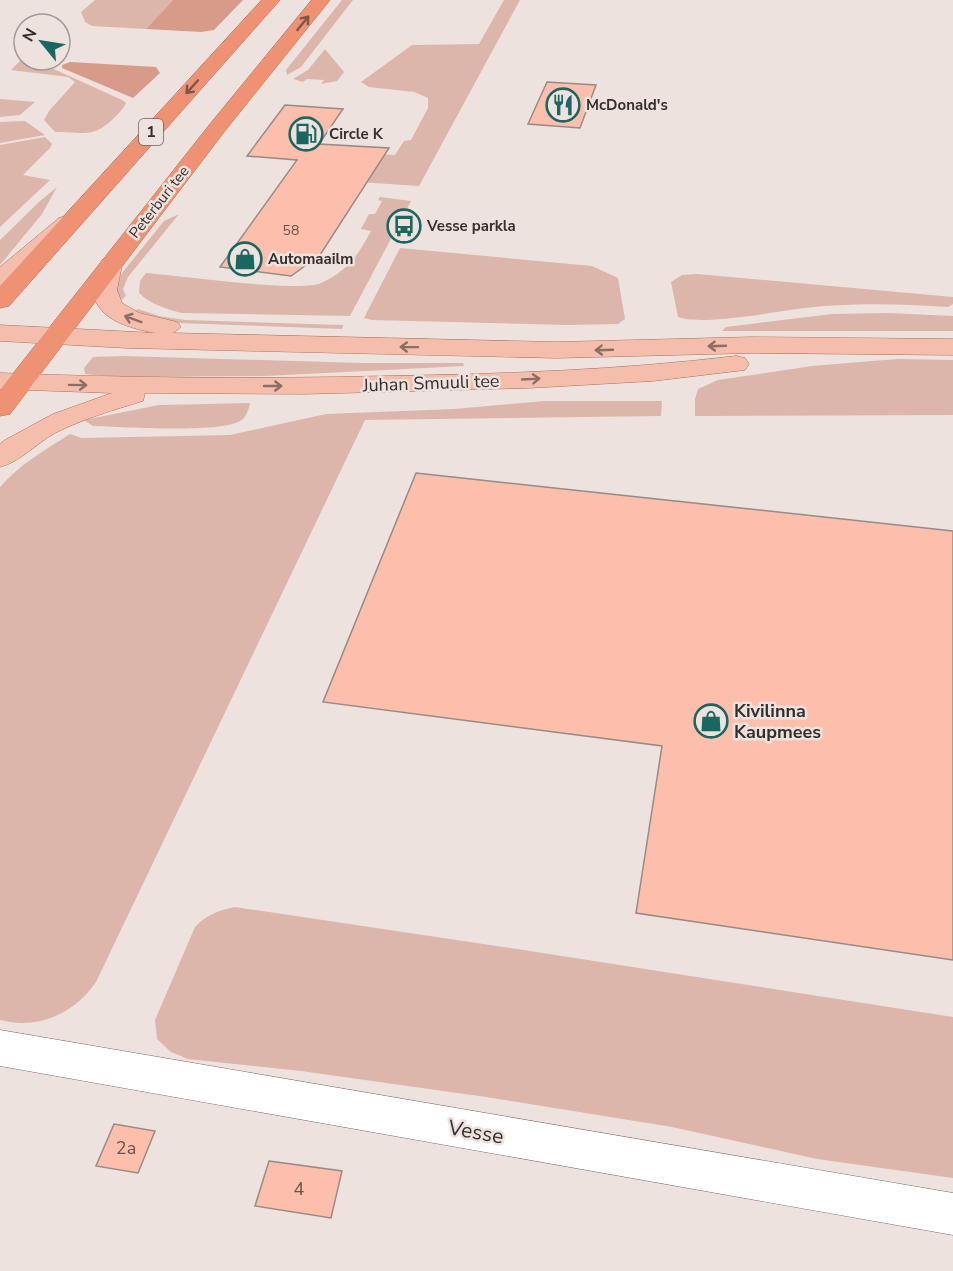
<svg xmlns="http://www.w3.org/2000/svg" width="953" height="1271" font-family="'Nunito Sans',sans-serif">
	<style>
		.green { fill: #dcb6aa }
		.forest { fill: #d79c89 }
		.building { fill: #fdbfab; stroke: #968b87; stroke-width: 1.5 }
		.lines { fill: none; stroke-linecap: round; stroke-linejoin: round }
		.minor-casing { stroke: #766b68; stroke-width: 1 }
		.major-casing { stroke: #ad6f5a; stroke-width: 1 }
		.highway-casing { stroke: #ad6f5a; stroke-width: 1 }
		.minor { fill: #fff; fill-rule: evenodd }
		.major { fill: #f5bdab; fill-rule: evenodd }
		.highway { fill: #ef9173; fill-rule: evenodd }
		.oneway { stroke: #7e5649 }
		.oneway2 { stroke: #8a6f66 }
		.labels { text-anchor: middle; dominant-baseline: central; stroke-width: 5; stroke-linejoin: round; paint-order: stroke }
		.far-number-label { font-size: 14px; fill: #66534c }
		.far-poi-label { font-size: 15px; font-weight: bold; fill: #332f2d; stroke: #eee2de; text-anchor: start }
		.far-street-label { font-size: 15px; fill: #332f2d; stroke: #eee2de }
		.shield { fill: #eee2de; stroke: #6b6562; stroke-width: 1.5 }
		.shield-label { font-size: 16px; font-weight: bold; fill: #332f2d }
		.street-label { font-size: 18px; fill: #332f2d; stroke: #eee2de }
		.poi-label { font-size: 18px; font-weight: bold; fill: #332f2d; stroke: #eee2de; text-anchor: start }
		.near-number-label { font-size: 18px; fill: #66534c }
		.near-street-label { font-size: 21px; fill: #332f2d; stroke: #eee2de }
	</style>
	<rect width="100%" height="100%" fill="#eee2de"/>
	<path class="green" d="M 95,0 L 173,0 L 146,29 L 92,26 L 85,22 L 81,12 Z
		M 342,0 L 353,0 L 301,67 L 287,75 L 286,70 Z
		M 504,0 L 520,0 L 419,186 L 359,182 L 370,153 L 395,155 L 404,141 L 411,140 L 428,108 L 428,98 L 414,92 L 369,87 L 361,82 L 412,45 L 479,44 Z
		M 325,49 L 344,72 L 337,81 L 321,84 L 324,80 L 307,79 L 303,82 L 293,79 L 308,70 Z
		M 24,57 L 24,60 L 34,60 L 122,100 L 126,103 C 123,109 119,113 114,118 C 92,140 82,131 55,132 L 44,120 L 49,111 L 75,82 L 68,77 L 11,70 Z
		M 0,99 L 35,102 L 20,115 L 0,117 Z
		M 25,121 L 45,135 L 0,143 L 0,122 Z
		M 45,137 L 52,144 L 50,148 L 23,175 L 50,180 L 0,227 L 0,145 Z
		M 57,187 L 42,214 L 0,265 L 0,240 L 40,201 Z
		M 380,197 L 411,201 L 350,316 L 182,313 C 166,309 152,305 139,293 L 140,281 L 146,273 C 176,275 300,293 321,283 C 348,271 358,255 371,231 L 361,229 L 369,214 L 375,214 L 382,201 L 378,200 Z
		M 179,214 L 128,277 L 123,289 L 126,296 L 120,301 L 115,292 L 116,284 L 122,273 L 164,221 Z
		M 400,248 L 592,266 L 618,278 L 625,319 L 618,324 L 568,325 L 372,320 L 364,318 Z
		M 697,274 L 953,297 L 953,304 L 948,307 C 907,304 865,303 824,306 C 791,308 704,327 678,317 L 671,282 L 682,275 Z
		M 138,309 L 159,316 L 185,320 L 343,325 L 343,327 L 342,329 L 177,323 L 134,311 Z
		M 888,313 L 953,316 L 953,331 L 722,331 L 726,327 L 832,314 Z
		M 124,356 L 361,363 L 463,363 L 464,366 L 266,376 L 116,377 L 85,374 L 84,368 L 93,357 Z
		M 897,359 L 953,360 L 953,415 L 695,416 L 695,399 L 698,389 L 718,380 L 812,366 Z
		M 545,401 L 662,401 L 661,416 L 365,420 L 96,982 C 74,1014 38,1030 0,1020 L 0,487 C 20,464 45,450 70,434 L 82,438 L 230,435 L 326,414 L 454,409 Z
		M 250,403 C 248,411 246,419 238,422 C 214,433 123,427 93,426 L 84,420 L 159,405 Z
		M 235,907 L 517,949 L 953,1017 L 953,1178 L 817,1159 L 672,1127 L 486,1097 L 301,1071 L 188,1059 L 171,1052 L 157,1039 L 155,1020 L 195,927 C 206,915 219,910 235,907 Z"/>
	<path class="forest" d="M 173,0 L 243,0 L 214,30 L 201,32 L 146,29 Z
		M 70,62 L 156,67 L 160,73 L 133,98 L 62,68 L 62,65 Z"/>
	<path class="building" d="M 547,82 L 596,85 L 580,128 L 528,124 Z
		M 285,105 L 343,109 L 319,144 L 389,148 L 320,255 L 291,276 L 220,267 L 297,160 L 247,156 Z
		M 416,473 L 953,531 L 953,960 L 636,913 L 662,746 L 323,702 Z
		M 114,1124 L 155,1131 L 138,1173 L 96,1166 Z
		M 269,1161 L 342,1171 L 331,1218 L 255,1206 Z"/>
	<g class="lines">
		<g class="minor-casing">
			<path id="minor" d="M 0,1030 L 953,1193 L 953,1235 L 0,1066 Z"/>
		</g>
		<g class="major-casing">
			<path id="major" d="M 67,216 L 75,218 L 78,223 L 75,228 L 9,284 L 0,286 L 0,267 L 59,218 Z
				M 110,258 L 118,260 L 122,265 L 117,290 L 122,303 L 139,313 L 177,322 L 181,327 L 173,333 L 557,342 L 752,337 L 953,339 L 953,355 L 752,353 L 557,358 L 127,348 L 0,341 L 0,325 L 156,333 C 126,328 85,316 95,278 C 97,271 98,265 102,260 Z
				M 736,356 L 745,358 L 749,364 L 745,370 L 653,381 L 529,388 L 304,394 L 145,393 L 143,401 C 113,410 83,419 55,433 C 37,443 20,462 0,467 L 0,444 L 5,440 L 53,414 L 112,393 L 0,389 L 0,373 C 129,378 258,379 387,376 C 503,374 620,370 736,356 Z"/>
		</g>
		<g class="highway-casing">
			<path id="highway" d="M 262,0 L 280,0 L 9,306 L 0,308 L 0,286 Z
				M 312,0 L 330,0 L 224,132 L 10,414 L 0,416 L 0,390 L 210,124 Z"/>
		</g>
		<use href="#minor" class="minor"/>
		<use href="#major" class="major"/>
		<use href="#highway" class="highway"/>
	</g>
	<defs><path id="oneway-shaft" d="M-6 0H5M1.5-3L5.5 0L1.5 3" fill="none" stroke-width="1.6" stroke-linecap="round" stroke-linejoin="round" transform="scale(1.5)"/></defs>
	<g class="oneway">
		<use href="#oneway-shaft" transform="translate(303 23) rotate(-51)"/>
		<use href="#oneway-shaft" transform="translate(192 87) rotate(132)"/>
	</g>
	<g class="oneway2">
		<use href="#oneway-shaft" transform="translate(133 319) rotate(-160)"/>
		<use href="#oneway-shaft" transform="translate(717 346) rotate(178)"/>
		<use href="#oneway-shaft" transform="translate(409 347) rotate(-179)"/>
		<use href="#oneway-shaft" transform="translate(604 350) rotate(178)"/>
		<use href="#oneway-shaft" transform="translate(531 379) rotate(-3)"/>
		<use href="#oneway-shaft" transform="translate(78 385) rotate(1)"/>
		<use href="#oneway-shaft" transform="translate(273 386)"/>
	</g>
	<defs>
		<g id="restaurant-ring" transform="scale(1.725)"><circle r="9.5" fill="#eee2de" stroke="#1a6661" stroke-width="1.5"/><path d="M-5-6h1v4h1v-4h1v4h1v-4h1v5L-1.5 .5V6h-2V.5L-5-1ZM5-6V6H3V1.5H1.5Q1.5-4 5-6Z" fill="#1a6661"/></g>
		<g id="fuel-ring" transform="scale(1.725)"><circle r="9.5" fill="#eee2de" stroke="#1a6661" stroke-width="1.5"/><path d="M-5.5-6h7V0h2V4h1.3V-2.5L3-4.5l.8-.8L6-3V5H2.5V1h-1V6h-7ZM-4.2-4.7v3.2H.2V-4.7Z" fill="#1a6661"/></g>
		<g id="bus-ring" transform="scale(1.725)"><circle r="9.5" fill="#eee2de" stroke="#1a6661" stroke-width="1.5"/><path d="M-5-6H5V4H4V6H2V4H-2V6H-4V4H-5ZM-3.5-4V0h7V-4ZM-3.5 1.2v1.5H-2V1.2ZM2 1.2v1.5H3.5V1.2Z" fill="#1a6661"/></g>
		<g id="shop-ring" transform="scale(1.725)"><circle r="9.5" fill="#eee2de" stroke="#1a6661" stroke-width="1.5"/><path d="M-5-2.5h2.3a2.7 3.5 0 0 1 5.4 0H5L5.5 6h-11ZM-1.5-2.5h3a1.5 2.3 0 0 0-3 0Z" fill="#1a6661"/></g>
	</defs>
	<g fill-rule="evenodd">
		<use href="#restaurant-ring" x="563" y="105"/>
		<use href="#fuel-ring" x="306" y="134"/>
		<use href="#bus-ring" x="404" y="226"/>
		<use href="#shop-ring" x="245" y="259"/>
		<use href="#shop-ring" x="711" y="721"/>
	</g>
	<g class="labels">
		<g class="far-number-label">
			<text x="291" y="230">58</text>
		</g>
		<g class="far-poi-label">
			<text x="586" y="105">McDonald's</text>
			<text x="329" y="134">Circle K</text>
			<text x="427" y="226">Vesse parkla</text>
			<text x="268" y="259">Automaailm</text>
		</g>
		<g class="far-street-label">
			<text transform="translate(159 202) rotate(-52)">Peterburi tee</text>
		</g>
		<rect class="shield" x="139" y="119" width="24" height="26" rx="4.5"/>
		<g class="shield-label">
			<text x="151" y="132">1</text>
		</g>
		<g class="street-label">
			<text transform="translate(431 383) rotate(-2)">Juhan Smuuli tee</text>
		</g>
		<g class="poi-label">
			<text x="734" y="711">Kivilinna<tspan x="734" dy="21">Kaupmees</tspan></text>
		</g>
		<g class="near-number-label">
			<text x="126" y="1148">2a</text>
			<text x="299" y="1189">4</text>
		</g>
		<g class="near-street-label">
			<text transform="translate(476 1132) rotate(10)">Vesse</text>
		</g>
	</g>
	<g transform="translate(42 42) rotate(300)"><circle r="28" fill="#eee2de" stroke="#a39a97" stroke-width="1.5"/>
	<path d="M0-4.5L10 22L0 15L-10 22Z" fill="#1a6661"/>
	<text y="-9" font-size="16" font-weight="bold" text-anchor="middle" fill="#332f2d">N</text>
	</g>
</svg>
